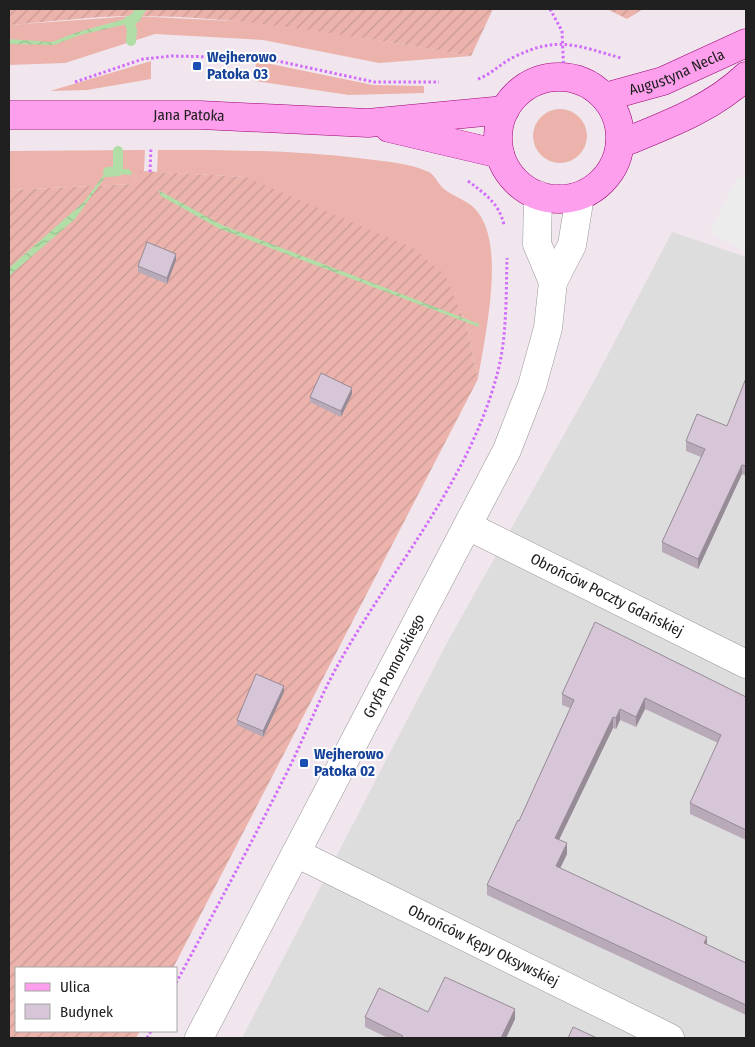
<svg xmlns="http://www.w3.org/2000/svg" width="755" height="1047" font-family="'Fira Sans Condensed',sans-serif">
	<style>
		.residential { fill: #deddde }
		.grass { fill: #ebb3ac }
		.garden { fill: url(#garden-furrows) }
		.parking { fill: #ececec }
		.water { fill: url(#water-waves) }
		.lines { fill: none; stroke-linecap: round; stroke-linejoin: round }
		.stream { stroke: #b0dea6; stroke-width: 10 }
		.minor-casing { stroke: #979797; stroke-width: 29 }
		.major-casing { stroke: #9c0071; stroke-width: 29 }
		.path { stroke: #d16cfb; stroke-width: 3; stroke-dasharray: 2.5 2.5; stroke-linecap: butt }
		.minor { stroke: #fff; stroke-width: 28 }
		.major { stroke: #fd9fed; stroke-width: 28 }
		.wall { fill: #b9aab9 }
		.shaded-wall { fill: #968b96 }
		.building { fill: #d7c6d7; stroke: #968b96 }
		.transit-dot { fill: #1a4fb4; stroke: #fff; stroke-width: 2 }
		.labels { text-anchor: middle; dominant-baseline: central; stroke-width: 4; stroke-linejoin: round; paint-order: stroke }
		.transit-label { font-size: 15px; font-weight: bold; fill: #164399; stroke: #fff; text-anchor: start }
		.street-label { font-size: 15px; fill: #202020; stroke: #fff }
	</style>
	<defs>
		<pattern id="garden-furrows" width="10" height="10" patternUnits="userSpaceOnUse" patternTransform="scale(1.25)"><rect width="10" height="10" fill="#ebb3ac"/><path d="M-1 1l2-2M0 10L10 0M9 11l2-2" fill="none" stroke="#c99a94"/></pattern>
		<pattern id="water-waves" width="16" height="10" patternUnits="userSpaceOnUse" patternTransform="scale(1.25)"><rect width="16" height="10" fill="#b0dea6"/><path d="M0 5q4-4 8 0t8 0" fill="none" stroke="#97be8f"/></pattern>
	</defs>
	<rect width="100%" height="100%" fill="#f1e6ee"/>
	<path class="residential" d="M 672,232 L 746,257 L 746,1038 L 242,1038 L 449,639 L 593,383 Z"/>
	<path class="grass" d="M 133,16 L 253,22 L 336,33 L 471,56 L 379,63 L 263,40 L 155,34 L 65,63 L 9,65 L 9,25 Z
		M 151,61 L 151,79 L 87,90 L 50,91 Z
		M 256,61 L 373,85 L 424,86 L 424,93 L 349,95 L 255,81 Z
		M533 136a27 27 0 1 1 54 0a27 27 0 1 1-54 0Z
		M 145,150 L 144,171 L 141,171 L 132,184 L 9,190 L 9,151 Z
		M 158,150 C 228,150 297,150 366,159 C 388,162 409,163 429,172 C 435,175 438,184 444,189 C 461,202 475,200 485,225 C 501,264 485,337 478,379 L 466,321 L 460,311 L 246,177 L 157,172 Z"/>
	<path class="garden" d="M 9,9 L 493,9 L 471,56 C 359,37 248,16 133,16 C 92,16 50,22 9,25 Z
		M 607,9 L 643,9 L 627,19 Z
		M 141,171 L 246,177 L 413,248 L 445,275 L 460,311 L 466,321 L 478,379 L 173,968 L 16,968 L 16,1031 L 140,1031 L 136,1038 L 9,1038 L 9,190 L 132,184 Z"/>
	<path class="parking" d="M 746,177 L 746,252 L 709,233 L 737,178 Z"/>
	<path class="water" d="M 137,9 L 145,9 L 140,21 L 80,35 L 54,45 L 9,44 L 9,39 L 52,42 L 78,32 L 132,17 Z
		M 108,169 L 129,169 L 132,173 L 131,175 L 108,173 L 75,219 L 9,276 L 9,268 L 84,202 Z
		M 158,190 L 222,225 L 479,324 L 479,327 L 220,229 L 161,196 Z"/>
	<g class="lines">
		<path class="stream" d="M 131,41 L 132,30 L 129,21 L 134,19 L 141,9
			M 108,172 L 118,171 L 118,151"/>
		<g class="minor-casing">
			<g id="minor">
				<path d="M 538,195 L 537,244 L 553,282"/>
				<path id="s1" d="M 468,526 L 746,664"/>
				<path id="s2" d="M 296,853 L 670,1038"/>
				<path id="s3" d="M 199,1038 L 507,450 L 532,386 L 548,328 L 553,282 L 572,245 L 580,196"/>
			</g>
		</g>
		<g class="major-casing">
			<g id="major">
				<circle cx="559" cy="138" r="61"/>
				<path id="s4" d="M 605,97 L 663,81 L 746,43"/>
				<path id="s5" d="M 9,115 L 200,115 L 368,123 L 505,110"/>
				<path d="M 389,128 L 500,154"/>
				<path d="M 620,144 C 664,126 712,109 746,76"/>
			</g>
		</g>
		<path class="path" d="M 550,9 L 562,31 L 564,77
			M 478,79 C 492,74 501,63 514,57 C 558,35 578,46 621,58
			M 75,82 L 143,59 L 172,56 L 264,58 L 374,82 L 439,82
			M 150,172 L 151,147
			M 468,181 C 485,194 499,203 504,225
			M 176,983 C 212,916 248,850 282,782 C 301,746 315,708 334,672 C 388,572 469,484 498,371 C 507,335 506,295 507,258
			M 147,1038 L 151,1031"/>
		<use href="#minor" class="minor"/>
		<use href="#major" class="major"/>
	</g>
	<path class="wall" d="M 176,260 L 167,284 L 138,272 L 138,266 Z
		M 746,378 L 746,476 L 742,474 L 698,569 L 662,552 L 662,542 L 701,457 L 686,451 L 686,441 L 727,426 Z
		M 352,394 L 341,417 L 310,402 L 310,397 Z
		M 284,692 L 263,737 L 237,725 L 237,720 Z
		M 562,694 L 746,697 L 746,840 L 690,814 L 690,803 L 718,743 L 645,709 L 636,727 L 620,720 L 616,729 L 613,728 L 559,840 L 567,854 L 560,868 L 707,945 L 746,963 L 746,1015 L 487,895 L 487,885 L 519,821 L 570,708 L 562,705 Z
		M 428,1012 L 515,1019 L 506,1038 L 388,1038 L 365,1027 L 365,1017 Z"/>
	<path class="shaded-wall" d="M 176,254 L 176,260 L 167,284 L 167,278 Z
		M 352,388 L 352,394 L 341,417 L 341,411 Z
		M 742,465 L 742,474 L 698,569 L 698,559 Z
		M 284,686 L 284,692 L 263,737 L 263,731 Z
		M 645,698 L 645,709 L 636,727 L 636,717 Z
		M 620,709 L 620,720 L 616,729 L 616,718 Z
		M 613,717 L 613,728 L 555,848 L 555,838 Z
		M 567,843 L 567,854 L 556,877 L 556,866 Z
		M 707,937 L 707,947 L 704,943 Z
		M 515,1009 L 515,1019 L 506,1038 L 501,1038 Z"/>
	<path class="building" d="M 147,242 L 176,254 L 167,278 L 138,266 Z
		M 321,373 L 352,388 L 341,411 L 310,397 Z
		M 746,378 L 746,466 L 742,465 L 698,559 L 662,542 L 705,449 L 686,441 L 697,414 L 727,426 Z
		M 595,622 L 746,697 L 746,830 L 690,803 L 721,735 L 645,698 L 636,717 L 620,709 L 616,718 L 613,717 L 555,838 L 567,843 L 556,866 L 707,937 L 704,943 L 746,963 L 746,1005 L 487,885 L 518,820 L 519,821 L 574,700 L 562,694 Z
		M 256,674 L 284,686 L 263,731 L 237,720 Z
		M 445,977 L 515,1009 L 501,1038 L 401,1038 L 403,1036 L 365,1017 L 379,988 L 428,1012 Z
		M 573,1027 L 597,1038 L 568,1038 Z"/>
	<g class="transit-dot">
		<rect x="192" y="61" width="10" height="10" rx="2.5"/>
		<rect x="299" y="758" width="10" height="10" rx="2.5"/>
	</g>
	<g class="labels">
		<g class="transit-label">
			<text x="207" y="57">Wejherowo<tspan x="207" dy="17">Patoka 03</tspan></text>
			<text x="314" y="754">Wejherowo<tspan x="314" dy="17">Patoka 02</tspan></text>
		</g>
		<g class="street-label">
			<text stroke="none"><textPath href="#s4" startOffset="76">Augustyna Necla</textPath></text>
			<text stroke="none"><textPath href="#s5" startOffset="180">Jana Patoka</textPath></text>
			<text stroke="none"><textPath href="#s1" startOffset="155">Obrońców Poczty Gdańskiej</textPath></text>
			<text stroke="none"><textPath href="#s3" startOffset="420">Gryfa Pomorskiego</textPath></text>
			<text stroke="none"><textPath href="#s2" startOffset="209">Obrońców Kępy Oksywskiej</textPath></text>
		</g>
	</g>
	<rect width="755" height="1047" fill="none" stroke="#202020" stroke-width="20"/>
	<rect x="15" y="967" width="162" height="65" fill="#ffffff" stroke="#a6a6a6"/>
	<rect x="25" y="983" width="25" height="8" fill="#fd9fed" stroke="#a6a6a6"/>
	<text x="60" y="992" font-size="15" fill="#202020">Ulica</text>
	<rect x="25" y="1004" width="25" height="15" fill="#d7c6d7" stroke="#a6a6a6"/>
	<text x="60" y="1017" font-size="15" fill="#202020">Budynek</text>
</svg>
